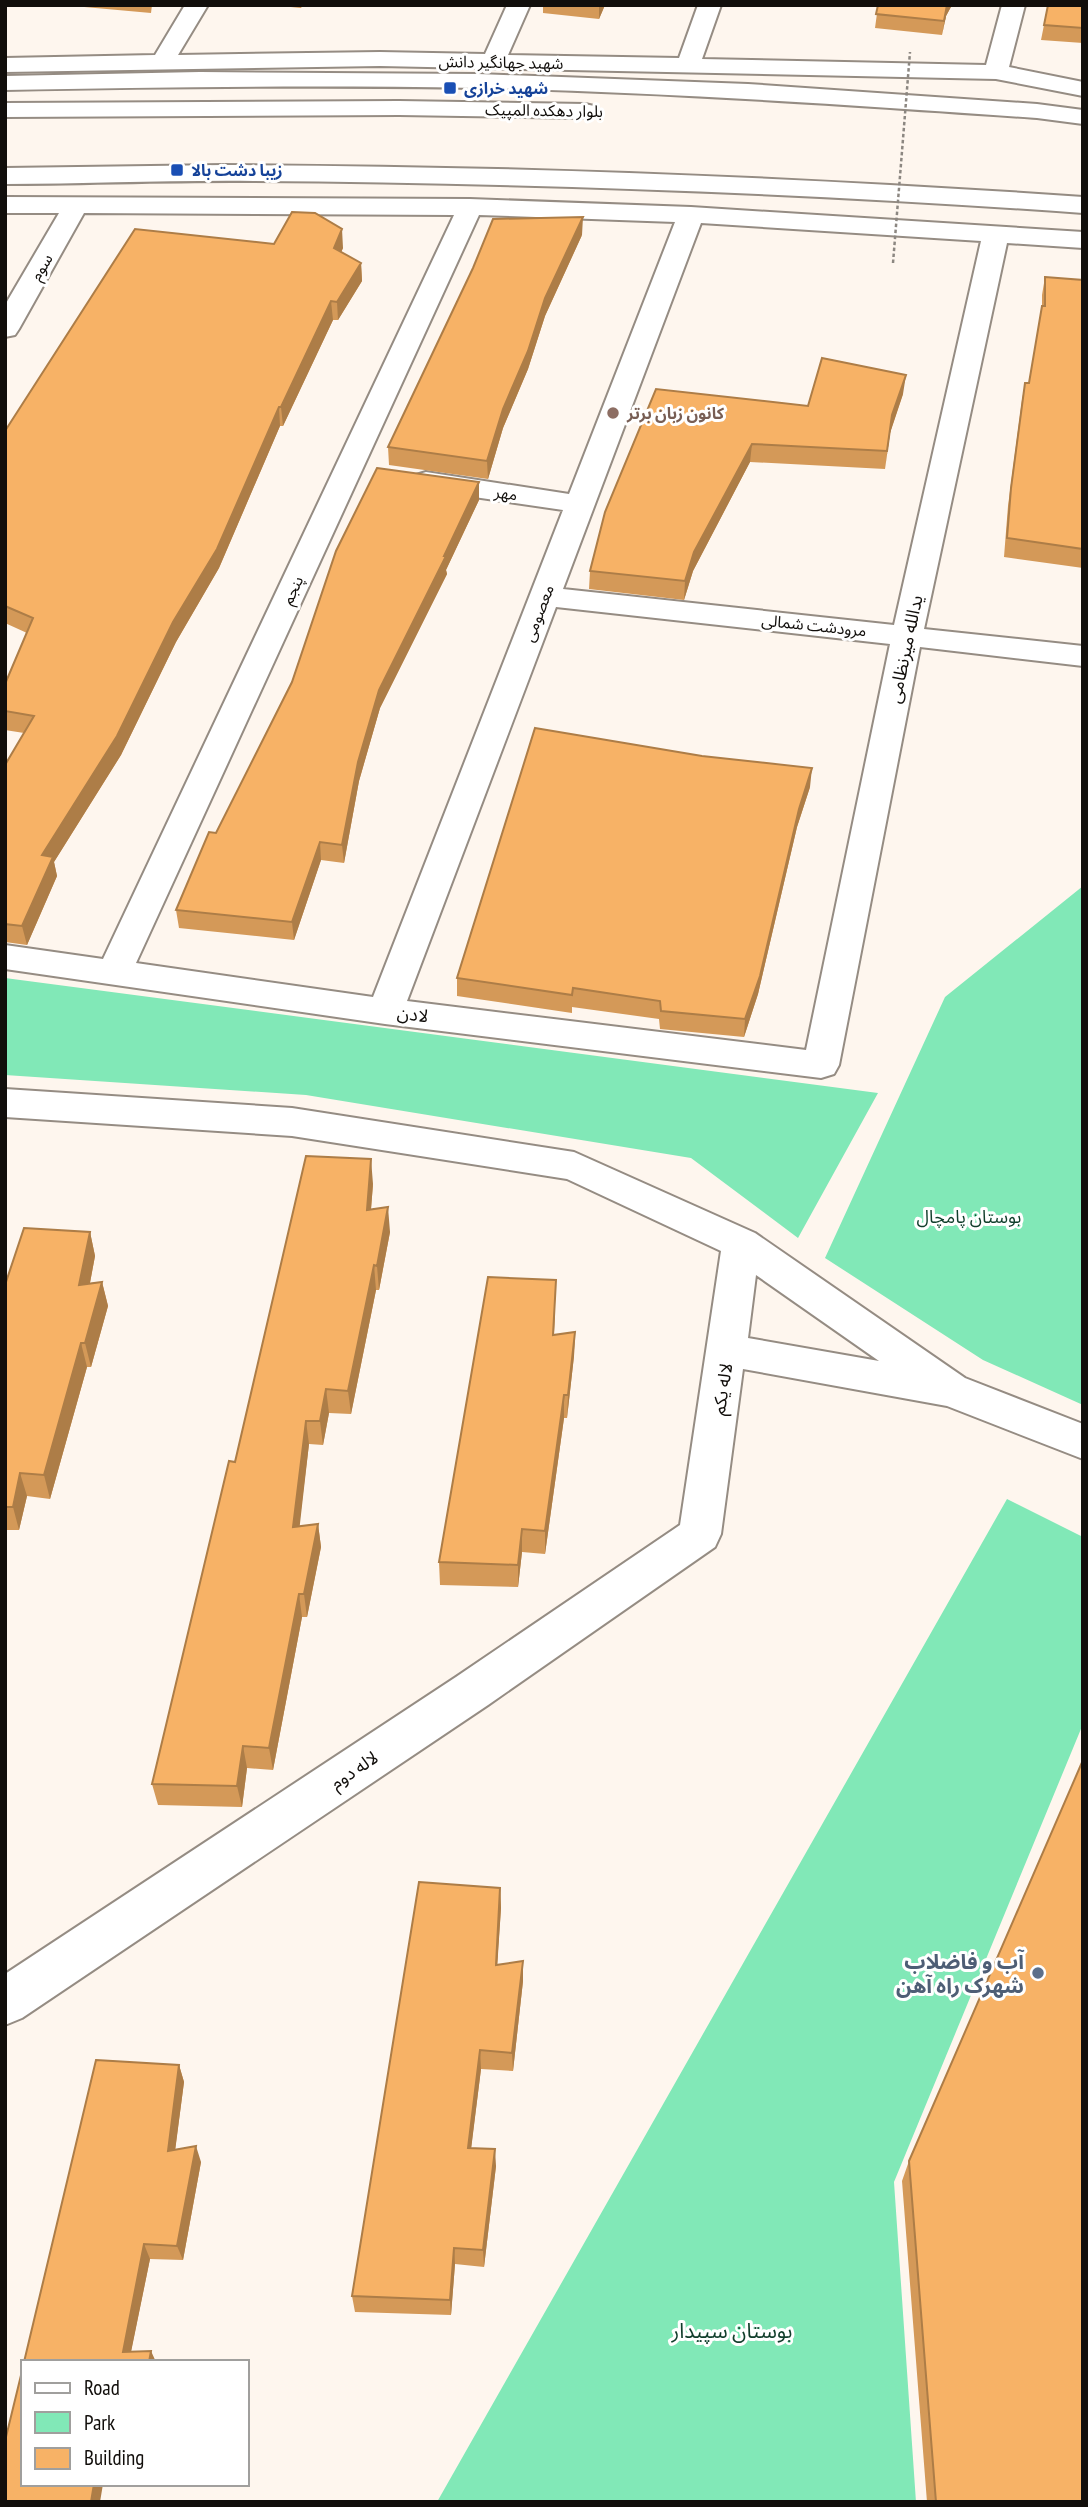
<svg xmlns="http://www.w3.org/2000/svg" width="1088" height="2507" font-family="'PT Sans Narrow','Noto Sans Arabic',sans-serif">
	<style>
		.green { fill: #81e8b7 }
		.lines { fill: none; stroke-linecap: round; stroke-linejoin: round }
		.minor-casing { stroke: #958c83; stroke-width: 4 }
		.major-casing { stroke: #958c83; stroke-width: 4 }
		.minor { fill: #fff; fill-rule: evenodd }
		.major { fill: #fff; fill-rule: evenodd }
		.path-bridge { stroke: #8c8781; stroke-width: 2.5; stroke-dasharray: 3.5 2.5; stroke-linecap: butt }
		.wall { fill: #d49958 }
		.shaded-wall { fill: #ad7d47 }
		.building { fill: #f7b266; stroke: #ad7d47; stroke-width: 2 }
		.transit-dot { fill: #1a4fb4; stroke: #fff; stroke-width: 2.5 }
		.education-dot { fill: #8d6e63; stroke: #fff; stroke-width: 2.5 }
		.service-dot { fill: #5c6f8a; stroke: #fff; stroke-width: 2.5 }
		.labels { text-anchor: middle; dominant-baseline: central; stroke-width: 6; stroke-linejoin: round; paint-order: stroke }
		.far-street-label { font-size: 16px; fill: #110e0b; stroke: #fff }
		.far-transit-label { font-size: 16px; font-weight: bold; fill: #164399; stroke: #fff; text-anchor: start }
		.far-education-label { font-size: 16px; font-weight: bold; fill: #785e54; stroke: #fff; text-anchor: start }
		.street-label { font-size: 18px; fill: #110e0b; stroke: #fff }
		.park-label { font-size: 18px; fill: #103e2b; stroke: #fff }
		.near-service-label { font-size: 21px; font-weight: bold; fill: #4e5e75; stroke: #fff; text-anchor: end }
		.near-park-label { font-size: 21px; fill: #103e2b; stroke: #fff }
	</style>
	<rect width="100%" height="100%" fill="#fef6ee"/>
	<path class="green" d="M 1083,886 L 1083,1405 L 983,1360 L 825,1258 L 945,997 Z
		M 5,978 L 878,1093 L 798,1238 L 691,1158 L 306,1095 L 5,1075 Z
		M 1007,1499 L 1083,1537 L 1083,1724 L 894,2182 L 916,2502 L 437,2502 Z"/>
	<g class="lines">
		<g class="minor-casing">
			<path id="minor" d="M 185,5 L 208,5 L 178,55 L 380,52 L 485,54 L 507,5 L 530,5 L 508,55 L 679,58 L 698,5 L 721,5 L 702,59 L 986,65 L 1002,5 L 1025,5 L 1009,67 L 1083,82 L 1083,96 L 996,79 L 380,66 L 5,72 L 5,58 L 155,55 Z
				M 5,197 L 470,199 L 691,207 L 1083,232 L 1083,248 L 1007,243 L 924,629 L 1083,646 L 1083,666 L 920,647 L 839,1065 L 834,1074 L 821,1078 L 385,1024 L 5,969 L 5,945 L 103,959 L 454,215 L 84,213 L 19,329 L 15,335 L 5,337 L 5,305 L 59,213 L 5,213 ZM 479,215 L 675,222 L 569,494 L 426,472 L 416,475 L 412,481 L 416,487 L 426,490 L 563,510 L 373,997 L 136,963 ZM 701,223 L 981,241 L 894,625 L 563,589 ZM 556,607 L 890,644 L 806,1050 L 407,1001 Z
				M 5,1089 L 292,1108 L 574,1152 L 755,1233 L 965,1378 L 1083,1424 L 1083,1459 L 947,1406 L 743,1369 L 721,1534 L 715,1547 L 488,1705 L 22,2018 L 5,2025 L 5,1974 L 456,1677 L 680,1525 L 721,1251 L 567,1179 L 292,1136 L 5,1117 ZM 756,1275 L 879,1361 L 748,1338 Z"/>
		</g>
		<g class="major-casing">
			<path id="major" d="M 200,72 L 478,74 L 748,84 L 1037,104 L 1083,110 L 1083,124 L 1037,118 C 850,105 664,92 477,88 C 319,85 162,87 5,90 L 5,76 Z
				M 399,101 L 585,104 L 594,106 L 597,111 L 594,116 L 585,118 L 399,115 L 5,117 L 5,103 Z
				M 223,165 C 510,166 797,177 1083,197 L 1083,213 C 807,193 531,183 254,181 C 171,180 88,184 5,184 L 5,168 Z"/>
		</g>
		<use href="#minor" class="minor"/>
		<use href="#major" class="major"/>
		<path class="path-bridge" d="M 893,263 L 910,52"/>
	</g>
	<path class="wall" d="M 62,5 L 152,5 L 151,13 Z
		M 270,5 L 303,5 L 301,8 Z
		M 543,5 L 605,5 L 599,19 L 543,13 Z
		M 870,5 L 952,5 L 946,16 L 942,35 L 875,28 L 878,6 Z
		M 1083,5 L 1083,43 L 1041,40 L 1044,25 Z
		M 582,235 L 545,316 L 528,369 L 503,428 L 488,479 L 389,465 L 388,447 Z
		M 274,244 L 343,248 L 341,252 L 361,263 L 362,281 L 338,320 L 333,320 L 283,426 L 280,426 L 219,568 L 176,642 L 121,755 L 54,862 L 57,876 L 27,945 L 5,942 L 5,765 L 24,733 L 5,730 L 5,684 L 27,633 L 5,623 L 5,431 Z
		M 1045,277 L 1083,280 L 1083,568 L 1004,557 L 1008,506 L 1022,400 L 1025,383 L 1029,383 L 1042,306 L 1042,295 Z
		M 903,394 L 890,433 L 885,469 L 750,462 L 693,571 L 684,600 L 589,589 L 590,571 L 605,512 L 808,406 Z
		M 479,482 L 479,500 L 446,570 L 447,574 L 380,708 L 359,781 L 344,863 L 321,860 L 294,940 L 179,928 L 176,910 L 216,833 Z
		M 810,787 L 797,827 L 758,994 L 744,1037 L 660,1029 L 659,1019 L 572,1007 L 572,1013 L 457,996 L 457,978 Z
		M 373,1184 L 371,1209 L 390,1232 L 379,1290 L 376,1290 L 351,1414 L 329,1413 L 323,1445 L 309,1444 L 299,1526 L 318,1524 L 321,1547 L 307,1617 L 302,1617 L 273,1770 L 247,1768 L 242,1807 L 158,1805 L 152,1784 L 235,1462 Z
		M 90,1232 L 95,1256 L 90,1283 L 102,1282 L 108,1306 L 91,1367 L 87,1367 L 50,1499 L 27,1496 L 19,1530 L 5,1530 L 5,1285 Z
		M 555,1304 L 554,1335 L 575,1332 L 574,1356 L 567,1418 L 564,1418 L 545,1554 L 522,1552 L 518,1587 L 440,1585 L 439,1562 Z
		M 500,1888 L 501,1908 L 497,1965 L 523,1981 L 513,2071 L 481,2069 L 471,2148 L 496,2166 L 484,2267 L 455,2264 L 451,2315 L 355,2312 L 352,2296 Z
		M 179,2065 L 184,2082 L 175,2150 L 201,2162 L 183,2260 L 150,2259 L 131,2351 L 24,2362 Z
		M 909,2161 L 1083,2502 L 927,2502 L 902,2181 Z"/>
	<path class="shaded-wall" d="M 599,5 L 605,5 L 599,19 Z
		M 947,5 L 952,5 L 946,16 L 942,35 Z
		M 583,217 L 582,235 L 545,316 L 528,369 L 503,428 L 488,479 L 487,461 L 503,409 L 545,298 Z
		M 342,229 L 343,248 L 335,266 L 334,248 Z
		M 361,263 L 362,281 L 338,320 L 337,302 Z
		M 331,301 L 333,320 L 283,426 L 281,407 Z
		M 906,375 L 903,394 L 890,433 L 885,469 L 892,415 Z
		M 279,407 L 280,426 L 219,568 L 176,642 L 121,755 L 54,862 L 57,876 L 27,945 L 22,926 L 42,855 Z
		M 752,444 L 750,462 L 693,571 L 684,600 L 685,581 L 694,552 Z
		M 479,482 L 479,500 L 446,570 L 447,574 L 380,708 L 359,781 L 344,863 L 342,845 L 358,762 L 379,690 Z
		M 812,768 L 810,787 L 797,827 L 758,994 L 744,1037 L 745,1019 L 799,809 Z
		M 320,842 L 321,860 L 294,940 L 292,922 Z
		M 371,1159 L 373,1184 L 369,1234 L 367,1210 Z
		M 388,1207 L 390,1232 L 379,1290 L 377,1266 Z
		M 90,1232 L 95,1256 L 85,1309 L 79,1285 Z
		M 374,1265 L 376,1290 L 351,1414 L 348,1391 Z
		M 556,1280 L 555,1304 L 553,1359 L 553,1335 Z
		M 102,1282 L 108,1306 L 91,1367 L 85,1343 Z
		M 575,1332 L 574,1356 L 567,1418 L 568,1395 Z
		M 81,1343 L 87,1367 L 50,1499 L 44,1475 Z
		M 326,1389 L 329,1413 L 323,1445 L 320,1421 Z
		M 564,1395 L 564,1418 L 545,1554 L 545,1531 Z
		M 306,1421 L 309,1444 L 297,1550 L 293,1527 Z
		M 20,1473 L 27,1496 L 19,1530 L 13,1507 Z
		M 318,1524 L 321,1547 L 307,1617 L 304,1594 Z
		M 522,1529 L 522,1552 L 518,1587 L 518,1565 Z
		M 299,1594 L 302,1617 L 273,1770 L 269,1748 Z
		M 243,1746 L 247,1768 L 242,1807 L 237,1786 Z
		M 500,1888 L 501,1908 L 496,1985 L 496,1965 Z
		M 523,1961 L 523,1981 L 513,2071 L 512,2053 Z
		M 480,2050 L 481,2069 L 469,2166 L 468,2148 Z
		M 179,2065 L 184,2082 L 173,2167 L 168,2151 Z
		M 196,2146 L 201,2162 L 183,2260 L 177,2246 Z
		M 495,2149 L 496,2166 L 484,2267 L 483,2250 Z
		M 144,2244 L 150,2259 L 129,2362 L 123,2352 Z
		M 454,2248 L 455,2264 L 451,2315 L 450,2300 Z
		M 151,2351 L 156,2362 L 149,2362 Z
		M 94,2484 L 103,2484 L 100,2502 L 91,2502 Z"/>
	<path class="building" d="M 878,5 L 947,5 L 944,21 L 876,14 Z
		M 1048,5 L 1083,5 L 1083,28 L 1044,25 Z
		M 292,212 L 315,213 L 342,229 L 334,248 L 361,263 L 337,302 L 331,301 L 281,407 L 279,407 L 217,549 L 173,622 L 117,736 L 42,855 L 53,857 L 22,926 L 5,924 L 5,765 L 34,716 L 5,711 L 5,684 L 33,618 L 5,606 L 5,431 L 135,229 L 274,244 Z
		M 583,217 L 545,298 L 528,351 L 503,409 L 487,461 L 388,447 L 473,268 L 493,219 Z
		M 1045,277 L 1083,280 L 1083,549 L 1007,538 L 1011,488 L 1025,383 L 1029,383 L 1042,306 L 1045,306 Z
		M 822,358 L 906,375 L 892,415 L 887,451 L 752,444 L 694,552 L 685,581 L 590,571 L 605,512 L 656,389 L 808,406 Z
		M 377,468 L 479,482 L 444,556 L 446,556 L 379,690 L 358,762 L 342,845 L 320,842 L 292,922 L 176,910 L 209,832 L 216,833 L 292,682 L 336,551 Z
		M 535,728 L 702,756 L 812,768 L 799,809 L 760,976 L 745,1019 L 661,1011 L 660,1001 L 573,988 L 572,995 L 457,978 Z
		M 306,1156 L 371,1159 L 367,1210 L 388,1207 L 377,1266 L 374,1265 L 348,1391 L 326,1389 L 320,1421 L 306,1421 L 293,1527 L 318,1524 L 304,1594 L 299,1594 L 269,1748 L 243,1746 L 237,1786 L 152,1784 L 229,1461 L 235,1462 Z
		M 24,1228 L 90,1232 L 79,1285 L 102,1282 L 85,1343 L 81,1343 L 44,1475 L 20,1473 L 13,1507 L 5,1507 L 5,1285 Z
		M 488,1277 L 556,1280 L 553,1335 L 575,1332 L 568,1395 L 564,1395 L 545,1531 L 522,1529 L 518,1565 L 439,1562 Z
		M 1083,1760 L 1083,2502 L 936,2502 L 909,2161 Z
		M 419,1882 L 500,1888 L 496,1965 L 523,1961 L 512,2053 L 480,2050 L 468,2148 L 495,2149 L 483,2250 L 454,2248 L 450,2300 L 352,2296 Z
		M 96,2060 L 179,2065 L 168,2151 L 196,2146 L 177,2246 L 144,2244 L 123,2352 L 151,2351 L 149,2362 L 24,2362 Z
		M 23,2367 L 23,2484 L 94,2484 L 91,2502 L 5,2502 L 5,2441 Z"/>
	<g class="transit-dot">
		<rect x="443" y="81" width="14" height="14" rx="3.5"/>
		<rect x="170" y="163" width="14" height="14" rx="3.5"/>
	</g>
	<circle class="education-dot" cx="613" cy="413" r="7"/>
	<circle class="service-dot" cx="1038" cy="1973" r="7"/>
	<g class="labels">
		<g class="far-street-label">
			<text transform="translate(501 62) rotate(1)">شهید جهانگیر دانش</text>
			<text transform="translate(544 110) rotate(1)">بلوار دهکده المپیک</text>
			<text transform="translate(41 267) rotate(-60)">سوم</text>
			<text transform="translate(506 493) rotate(8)">مهر</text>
			<text transform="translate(292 590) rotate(-65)">پنجم</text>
			<text transform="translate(538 613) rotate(-69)">معصومی</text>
			<text transform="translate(814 625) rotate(6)">مرودشت شمالی</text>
		</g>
		<g class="far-transit-label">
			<text x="464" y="88">شهید خرازی</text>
			<text x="191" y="170">زیبا دشت بالا</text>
		</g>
		<g class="far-education-label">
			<text x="627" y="413">کانون زبان برتر</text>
		</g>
		<g class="street-label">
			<text transform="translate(905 649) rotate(-78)">یدالله میرنظامی</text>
			<text transform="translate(413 1014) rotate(7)">لادن</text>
			<text transform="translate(722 1389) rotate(-81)">لاله یکم</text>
			<text transform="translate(354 1770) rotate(-34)">لاله دوم</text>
		</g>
		<g class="park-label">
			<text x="969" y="1216">بوستان پامچال</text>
		</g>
		<g class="near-service-label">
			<text x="1024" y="1961">آب و فاضلاب<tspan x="1024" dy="24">شهرک راه آهن</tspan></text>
		</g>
		<g class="near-park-label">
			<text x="732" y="2330">بوستان سپیدار</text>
		</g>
	</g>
	<rect width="1088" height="2507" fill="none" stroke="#110e0b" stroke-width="14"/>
	<rect x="21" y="2360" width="228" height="126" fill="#ffffff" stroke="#a09f9d" stroke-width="2"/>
	<rect x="35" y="2383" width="35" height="10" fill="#ffffff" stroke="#a09f9d" stroke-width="2"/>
	<text x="84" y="2395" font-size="21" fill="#110e0b">Road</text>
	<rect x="35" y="2412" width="35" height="21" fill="#81e8b7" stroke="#a09f9d" stroke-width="2"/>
	<text x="84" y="2430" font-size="21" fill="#110e0b">Park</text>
	<rect x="35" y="2448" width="35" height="21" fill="#f7b266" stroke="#a09f9d" stroke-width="2"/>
	<text x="84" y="2465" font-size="21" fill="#110e0b">Building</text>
</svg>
